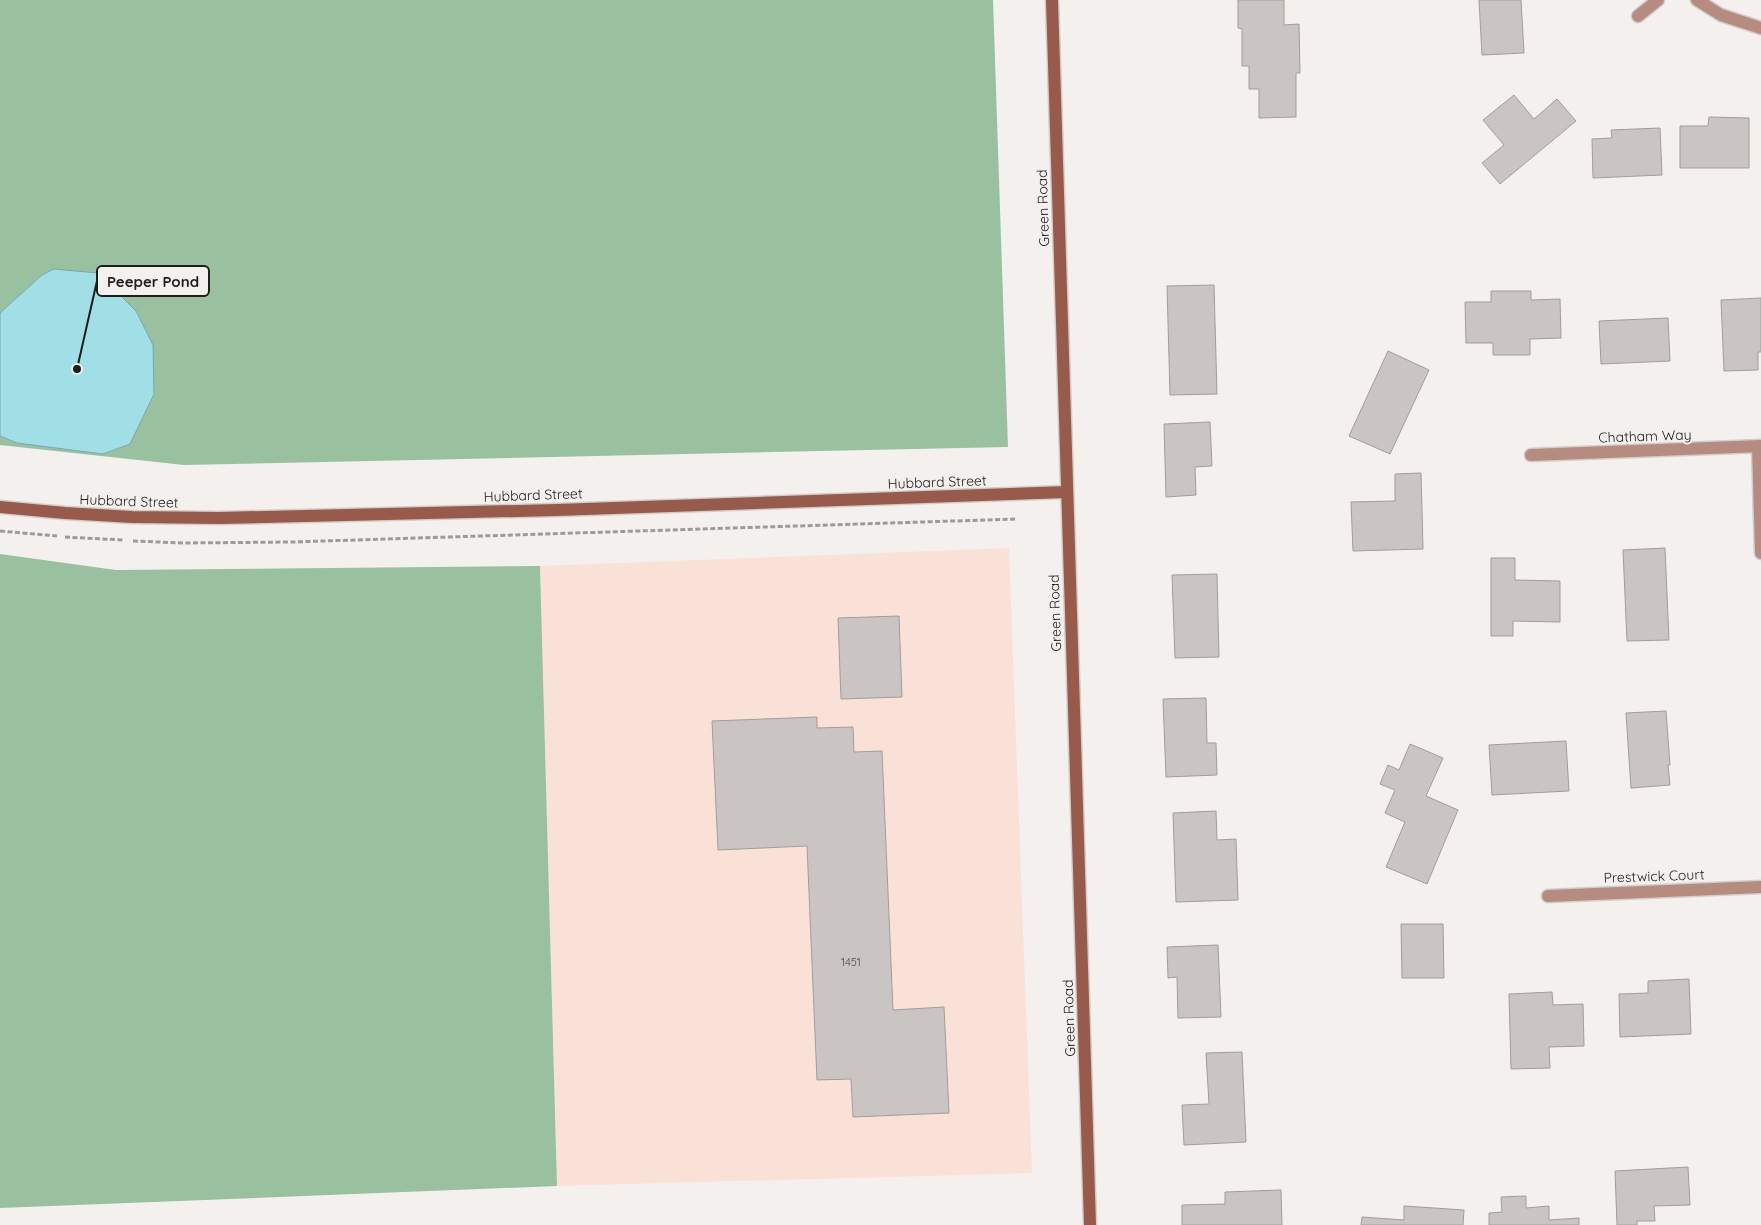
<svg xmlns="http://www.w3.org/2000/svg" width="1761" height="1225" font-family="Quicksand,sans-serif">
	<style>
		.industrial { fill: #fae1d8 }
		.forest { fill: #99c1a0 }
		.water { fill: #a1dfe7; stroke: #7aa5aa }
		.building { fill: #cac5c3; stroke: #a19d9a }
		.lines { fill: none; stroke-linecap: round; stroke-linejoin: round }
		.street-casing { stroke: #d2cecc; stroke-width: 15 }
		.secondary-casing { stroke: #d2cecc; stroke-width: 15 }
		.path { stroke: #9d9b98; stroke-width: 3; stroke-dasharray: 5 2.5; stroke-linecap: butt }
		.street { stroke: #b78c80; stroke-width: 12 }
		.secondary { stroke: #975a4b; stroke-width: 12 }
		.labels { text-anchor: middle; dominant-baseline: central; stroke-width: 4; stroke-linejoin: round; paint-order: stroke }
		.number-label { font-size: 11px; fill: #494746 }
		.street-label { font-size: 14px; fill: #1e1d1c; stroke: #f4f0ed }
		.leader { fill: none; stroke: #1e1d1c; stroke-width: 2 }
		.callout-dot { fill: #1e1d1c; stroke: #f4f0ed; stroke-width: 2 }
		.callout { fill: #f4f0ed; stroke: #1e1d1c; stroke-width: 2 }
		.callout-label { font-size: 15px; text-anchor: middle; font-weight: bold; fill: #1e1d1c }
	</style>
	<rect width="100%" height="100%" fill="#f4f0ed"/>
	<path class="industrial" d="M 1009,548 L 1032,1173 L 557,1186 L 540,566 Z"/>
	<path class="forest" d="M 0,0 L 993,0 L 1008,447 L 184,465 L 0,445 L 0,436 L 17,443 L 103,454 L 130,444 L 154,394 L 54,269 L 42,275 L 0,313 Z
		M 0,554 L 116,570 L 540,566 L 557,1186 L 0,1208 Z"/>
	<path class="water" d="M 54,269 L 98,273 L 136,311 L 153,345 L 154,394 L 130,444 L 103,454 L 17,443 L 0,436 L 0,313 L 42,275 Z"/>
	<path class="building" d="M 1238,0 L 1284,0 L 1284,25 L 1299,24 L 1300,73 L 1296,73 L 1296,117 L 1259,118 L 1259,89 L 1249,89 L 1249,66 L 1242,66 L 1242,29 L 1238,28 Z
		M 1479,0 L 1521,0 L 1524,53 L 1482,55 Z
		M 1514,95 L 1534,119 L 1557,99 L 1576,121 L 1500,184 L 1482,163 L 1504,145 L 1483,120 Z
		M 1709,117 L 1749,118 L 1749,168 L 1680,168 L 1680,126 L 1708,126 Z
		M 1660,128 L 1662,175 L 1593,178 L 1592,139 L 1612,138 L 1611,130 Z
		M 1214,285 L 1217,394 L 1170,395 L 1167,286 Z
		M 1491,291 L 1531,291 L 1531,300 L 1560,299 L 1561,338 L 1530,339 L 1530,355 L 1493,355 L 1493,343 L 1466,343 L 1465,302 L 1491,302 Z
		M 1761,298 L 1761,352 L 1758,352 L 1758,370 L 1724,371 L 1721,300 Z
		M 1668,318 L 1670,361 L 1601,364 L 1599,321 Z
		M 1388,351 L 1429,370 L 1390,454 L 1349,436 Z
		M 1210,422 L 1212,466 L 1195,467 L 1196,495 L 1166,497 L 1164,424 Z
		M 1421,473 L 1423,549 L 1353,551 L 1351,502 L 1395,501 L 1395,474 Z
		M 1665,548 L 1669,640 L 1627,641 L 1623,550 Z
		M 1491,558 L 1515,558 L 1515,580 L 1560,581 L 1560,622 L 1513,621 L 1513,636 L 1491,636 Z
		M 1217,574 L 1219,657 L 1175,658 L 1172,575 Z
		M 899,616 L 902,697 L 841,699 L 838,618 Z
		M 1206,698 L 1207,743 L 1216,743 L 1217,775 L 1166,777 L 1163,699 Z
		M 1666,711 L 1670,765 L 1668,765 L 1670,785 L 1631,788 L 1626,713 Z
		M 817,717 L 817,728 L 853,727 L 854,752 L 882,751 L 893,1010 L 944,1007 L 949,1113 L 853,1117 L 851,1079 L 817,1080 L 807,846 L 718,850 L 712,721 Z
		M 1566,741 L 1569,791 L 1492,795 L 1489,745 Z
		M 1410,744 L 1443,758 L 1426,796 L 1458,810 L 1427,884 L 1386,867 L 1405,822 L 1385,813 L 1395,790 L 1380,784 L 1388,765 L 1399,770 Z
		M 1216,811 L 1217,840 L 1236,839 L 1238,900 L 1176,902 L 1173,813 Z
		M 1401,924 L 1443,924 L 1444,978 L 1402,978 Z
		M 1218,945 L 1221,1017 L 1178,1018 L 1177,977 L 1168,978 L 1167,947 Z
		M 1689,979 L 1691,1034 L 1620,1037 L 1619,994 L 1648,993 L 1648,981 Z
		M 1552,992 L 1553,1005 L 1583,1004 L 1584,1046 L 1549,1047 L 1550,1068 L 1511,1069 L 1509,994 Z
		M 1242,1052 L 1246,1142 L 1184,1145 L 1182,1105 L 1209,1104 L 1206,1053 Z
		M 1688,1167 L 1690,1205 L 1654,1206 L 1655,1221 L 1637,1221 L 1637,1225 L 1617,1225 L 1615,1171 Z
		M 1281,1190 L 1282,1225 L 1182,1225 L 1182,1205 L 1225,1204 L 1225,1192 Z
		M 1526,1196 L 1526,1208 L 1549,1206 L 1549,1220 L 1579,1218 L 1579,1225 L 1489,1225 L 1489,1213 L 1502,1212 L 1501,1197 Z
		M 1404,1206 L 1464,1210 L 1463,1225 L 1361,1225 L 1362,1217 L 1404,1220 Z"/>
	<g class="lines">
		<g class="street-casing">
			<path id="street" d="M 1697,0 L 1721,15 L 1761,28
				M 1638,16 L 1658,0
				M 1758,446 L 1761,553
				M 1531,455 L 1761,446
				M 1548,896 L 1761,887"/>
		</g>
		<g class="secondary-casing">
			<path id="secondary" d="M 1052,0 L 1090,1225
				M 0,507 L 65,513 L 132,517 L 219,518 L 557,510 L 1066,492"/>
		</g>
		<path class="path" d="M 0,531 L 57,536
			M 65,537 L 124,540
			M 133,541 L 183,543 L 292,542 L 1017,519"/>
		<use href="#street" class="street"/>
		<use href="#secondary" class="secondary"/>
	</g>
	<g class="labels">
		<g class="number-label">
			<text x="851" y="962">1451</text>
		</g>
		<g class="street-label">
			<text transform="translate(1043 208) rotate(-92)">Green Road</text>
			<text transform="translate(1645 436) rotate(-2)">Chatham Way</text>
			<text transform="translate(937 482) rotate(-2)">Hubbard Street</text>
			<text transform="translate(533 495) rotate(-2)">Hubbard Street</text>
			<text transform="translate(129 501) rotate(2)">Hubbard Street</text>
			<text transform="translate(1055 613) rotate(-92)">Green Road</text>
			<text transform="translate(1654 876) rotate(-2)">Prestwick Court</text>
			<text transform="translate(1069 1018) rotate(-92)">Green Road</text>
		</g>
	</g>
	<path class="leader" d="M77 369L97 281"/>
	<circle class="callout-dot" cx="77" cy="369" r="5"/>
	<rect class="callout" x="97" y="266" width="112" height="30" rx="5"/>
	<g class="callout-label">
		<text x="153" y="287">Peeper Pond</text>
	</g>
</svg>
